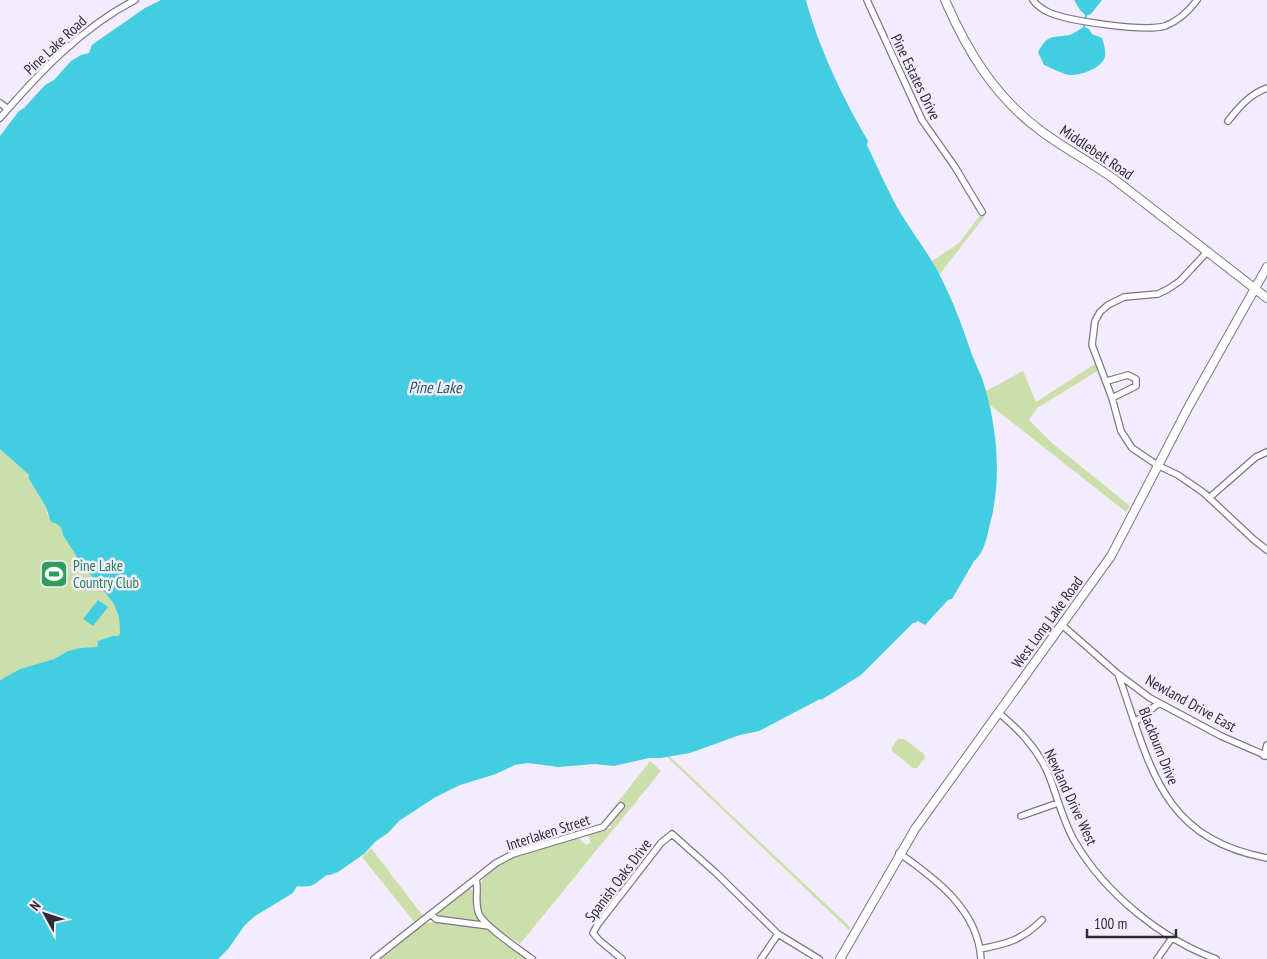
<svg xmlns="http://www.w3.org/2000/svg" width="1267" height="959" font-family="'PT Sans Narrow',sans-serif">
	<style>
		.green { fill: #ccdea9 }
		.water { fill: #43cde0 }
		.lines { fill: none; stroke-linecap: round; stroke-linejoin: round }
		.stream { stroke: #43cde0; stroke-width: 2 }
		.street-casing { stroke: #7d7689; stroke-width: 8 }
		.secondary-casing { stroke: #7d7689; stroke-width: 10 }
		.street { stroke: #fff; stroke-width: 5.5 }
		.secondary { stroke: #fff; stroke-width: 8 }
		.labels { text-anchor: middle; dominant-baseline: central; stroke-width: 5; stroke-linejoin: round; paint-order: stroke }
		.street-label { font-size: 15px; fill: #2f2c34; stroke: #f2ecfd }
		.leisure-label { font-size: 15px; fill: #27864d; stroke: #f2ecfd; text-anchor: start }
		.water-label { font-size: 16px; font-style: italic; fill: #235b63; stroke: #f2ecfd }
	</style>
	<rect width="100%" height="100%" fill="#f2ecfd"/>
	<path class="green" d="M 982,213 L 985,216 L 939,275 L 932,261 L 959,243 Z
		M 1095,364 L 1099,370 L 1037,408 L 1029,420 L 1052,443 L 1130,506 L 1126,512 L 980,397 L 986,391 L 1023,371 L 1036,402 Z
		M 0,449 L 29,475 L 29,479 L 46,507 L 47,514 L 61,527 L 63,535 L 77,557 L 114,604 L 119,617 L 120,634 L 118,637 L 112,636 L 98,641 L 97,647 L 68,651 L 54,659 L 20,669 L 0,680 Z
		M 898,739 L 904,739 L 924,754 L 925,758 L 917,768 L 913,768 L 892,751 L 892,747 Z
		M 664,754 L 667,754 L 850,927 L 849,930 Z
		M 650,761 L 661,771 L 520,944 C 509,936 495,929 486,918 C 480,912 480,904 480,897 C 480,889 481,880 486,875 C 505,855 552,846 579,838 L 586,845 L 591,843 L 588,836 L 609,828 L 612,828 L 603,821 Z
		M 371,848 L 423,916 L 415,923 L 362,857 Z
		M 469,888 L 474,891 L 473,909 L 479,921 L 442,917 L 437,914 Z
		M 431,922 C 448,923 470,923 485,929 C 501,935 514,949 527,959 L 377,959 L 421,925 Z"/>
	<path class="water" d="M 161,0 L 806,0 C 819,49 843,98 868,141 L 867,145 C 877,166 886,187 897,207 C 909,228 924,247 936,268 C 951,296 961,322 971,352 C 975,364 982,375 985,388 C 997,429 1001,474 992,516 C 988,530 986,552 974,561 L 952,599 L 948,600 L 925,625 L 918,621 L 915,623 L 913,623 L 861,675 L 821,700 L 820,699 L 759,731 L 740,735 L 690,753 L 661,758 L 649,758 L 614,766 L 595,764 L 558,767 L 528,763 L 515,765 L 496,774 L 460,785 L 434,798 L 399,821 L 388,833 L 376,841 L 364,854 L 338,872 L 330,875 L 327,875 C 313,884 315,888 297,886 L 293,893 L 255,916 L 244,926 L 229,948 L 218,959 L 0,959 L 0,680 L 20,669 L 54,659 L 68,651 L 81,648 L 97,647 L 98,641 L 112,636 L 118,636 L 120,634 L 119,617 L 114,604 L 90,574 L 87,573 L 63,535 L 61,527 L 55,523 L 51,522 L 46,507 L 29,479 L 29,475 L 0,449 L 0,136 L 19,111 L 24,108 L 45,85 L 54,80 L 71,61 L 81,55 L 89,53 L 92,45 L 96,42 L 145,8 Z
		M 1074,0 L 1102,0 L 1091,14 L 1086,16 L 1080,10 Z
		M 1084,27 L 1089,29 L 1092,34 L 1102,38 C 1104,44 1106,51 1105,57 C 1101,69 1081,75 1070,75 C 1062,74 1052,68 1044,65 L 1038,52 C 1048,34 1051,38 1069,35 C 1074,34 1079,29 1084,27 Z
		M 98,600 L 108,607 L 93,626 L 83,619 Z"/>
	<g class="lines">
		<path class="stream" d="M 1084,27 L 1086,16"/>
		<g class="street-casing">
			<path id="street" d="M 867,0 L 922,120 L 955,167 L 982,212
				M 1033,0 C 1037,6 1042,9 1048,12 C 1067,21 1145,32 1165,26 C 1178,21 1189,11 1197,0
				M 0,103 L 8,109
				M 0,118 C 39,73 81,28 135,0
				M 1228,121 C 1239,107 1250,94 1267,88
				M 1208,251 L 1180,281 L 1168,289 L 1158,294 L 1124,297 L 1108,305 L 1100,312 L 1095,321 L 1092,345 L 1112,398 L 1121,431 L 1132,448 L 1157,465 L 1178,475 L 1204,493 L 1253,539 L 1267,550
				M 1107,381 L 1128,375 L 1136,379 L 1136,386 L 1112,398
				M 1209,498 L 1256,457 L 1267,452
				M 1062,625 L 1118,674 L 1150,698 L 1221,736 L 1267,756
				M 1118,674 C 1150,763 1159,838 1267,858
				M 999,713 C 1019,730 1036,747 1047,771 C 1057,794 1062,820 1075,842 C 1105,893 1161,939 1216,959
				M 1135,722 L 1159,703
				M 1264,756 L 1267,745
				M 1021,816 L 1058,803
				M 899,853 C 936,879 978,910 981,959
				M 476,879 C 479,890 474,902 479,914 C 484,926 520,950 532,959
				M 431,914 L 496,863 L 513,854 L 603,827 L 621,806
				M 980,949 C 1007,944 1022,940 1042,920
				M 374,959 L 431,914 L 436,919 L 489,926
				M 622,959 L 599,940 L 593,933 L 598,924 L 661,843 L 672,834 L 716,873 L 778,934 L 819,959
				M 761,959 L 778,934
				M 1157,959 L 1172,938"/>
		</g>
		<g class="secondary-casing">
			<path id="secondary" d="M 945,0 C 967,51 995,97 1041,131 C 1064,148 1090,162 1114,179 L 1267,298
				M 840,959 L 915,829 L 1111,556 L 1189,406 L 1267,267"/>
		</g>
		<use href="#street" class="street"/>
		<use href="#secondary" class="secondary"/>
	</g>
	<defs>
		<g id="stadium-square" transform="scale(1.4375)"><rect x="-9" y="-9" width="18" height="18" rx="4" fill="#2e9e5b" stroke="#f2ecfd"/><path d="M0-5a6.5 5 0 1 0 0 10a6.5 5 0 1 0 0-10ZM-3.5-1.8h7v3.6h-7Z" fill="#fff"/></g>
	</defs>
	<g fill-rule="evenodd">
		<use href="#stadium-square" x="54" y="574"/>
	</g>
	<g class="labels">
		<g class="street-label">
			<text transform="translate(55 45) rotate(-43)">Pine Lake Road</text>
			<text transform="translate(916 77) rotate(64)">Pine Estates Drive</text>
			<text transform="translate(1097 152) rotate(34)">Middlebelt Road</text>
			<text transform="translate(1047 622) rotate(-54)">West Long Lake Road</text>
			<text transform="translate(1191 703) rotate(29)">Newland Drive East</text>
			<text transform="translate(1159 746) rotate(68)">Blackburn Drive</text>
			<text transform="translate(1071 797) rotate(65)">Newland Drive West</text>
			<text transform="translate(548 832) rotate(-18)">Interlaken Street</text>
			<text transform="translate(618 880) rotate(-53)">Spanish Oaks Drive</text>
		</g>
		<g class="leisure-label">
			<text x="73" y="565">Pine Lake<tspan x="73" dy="17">Country Club</tspan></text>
		</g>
		<g class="water-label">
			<text x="435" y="387">Pine Lake</text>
		</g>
	</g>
	<g transform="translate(45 914) rotate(310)" stroke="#f2ecfd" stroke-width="4" paint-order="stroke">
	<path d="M0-4L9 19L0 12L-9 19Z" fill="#2f2c34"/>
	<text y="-8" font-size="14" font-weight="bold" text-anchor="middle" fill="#2f2c34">N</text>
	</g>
	<path d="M1087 929v8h89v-8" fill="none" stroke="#2f2c34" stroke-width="2.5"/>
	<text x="1094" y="929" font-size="15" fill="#2f2c34" stroke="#f2ecfd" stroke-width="4" paint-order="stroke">100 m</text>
</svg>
